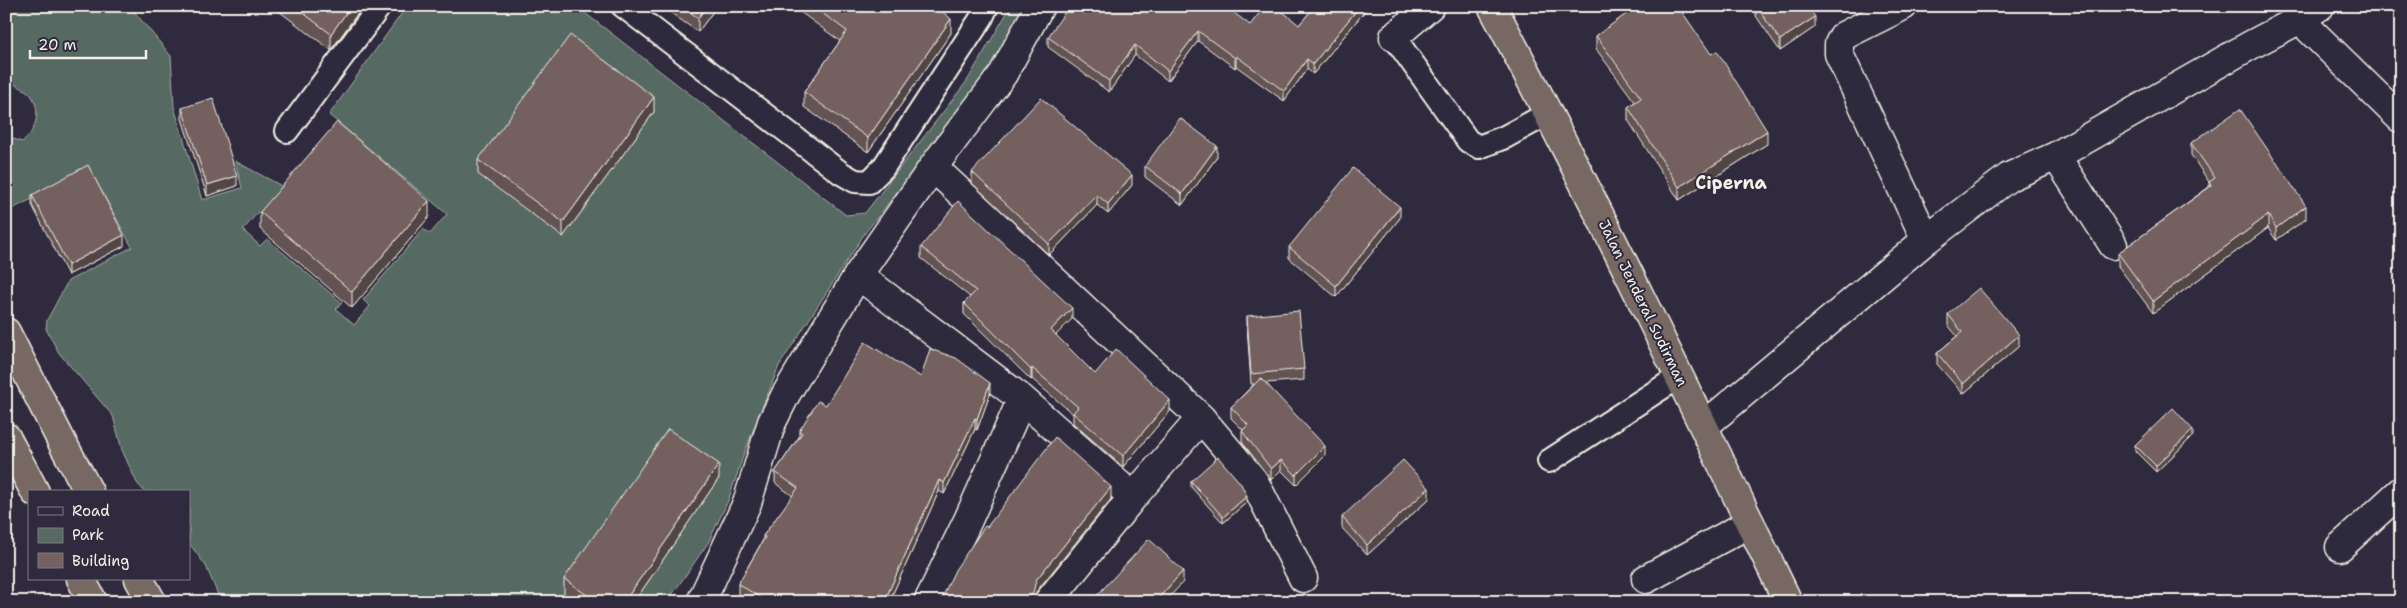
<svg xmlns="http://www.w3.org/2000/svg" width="2407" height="608" font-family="'Shantell Sans',sans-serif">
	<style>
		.green { fill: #566963; stroke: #a5ada6 }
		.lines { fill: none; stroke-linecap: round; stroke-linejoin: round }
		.service-casing { stroke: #f4f1e8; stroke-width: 26 }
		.minor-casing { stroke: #f4f1e8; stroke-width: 31 }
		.trunk-casing { stroke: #f4f1e8; stroke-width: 31 }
		.motorway-casing { stroke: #f4f1e8; stroke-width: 31 }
		.service { stroke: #2f2a3d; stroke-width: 22 }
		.minor { stroke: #2f2a3d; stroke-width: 28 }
		.trunk { stroke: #776864; stroke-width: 28 }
		.motorway { stroke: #776864; stroke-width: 28 }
		.wall { fill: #645353; stroke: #f4f1e8 }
		.shaded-wall { fill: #514444; stroke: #f4f1e8 }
		.building { fill: #746161; stroke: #f4f1e8 }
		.labels { text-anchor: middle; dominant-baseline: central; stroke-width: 4; stroke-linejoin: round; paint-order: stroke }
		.street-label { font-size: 15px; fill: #f4f1e8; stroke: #2f2a3d }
		.quarter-label { font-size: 18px; font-weight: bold; fill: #f4f1e8; stroke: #2f2a3d }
	</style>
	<rect width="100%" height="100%" fill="#2f2a3d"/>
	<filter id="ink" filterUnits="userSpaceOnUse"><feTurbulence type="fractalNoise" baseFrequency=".02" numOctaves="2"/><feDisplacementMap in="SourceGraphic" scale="10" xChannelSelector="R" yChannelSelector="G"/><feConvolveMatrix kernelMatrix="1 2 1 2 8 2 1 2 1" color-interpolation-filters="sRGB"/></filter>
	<g filter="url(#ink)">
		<path class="green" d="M 6,6 L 128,6 L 132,9 L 171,56 L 174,107 L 202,200 L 242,188 L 235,161 L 289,190 L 266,218 L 258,212 L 243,230 L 260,246 L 267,239 L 342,303 L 336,309 L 354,325 L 370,306 L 363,300 L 423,229 L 430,234 L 447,214 L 329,115 L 407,6 L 576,6 L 846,215 L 865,213 L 967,81 L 1011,6 L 1026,6 L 982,84 L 865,233 L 779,366 L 745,451 L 728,501 L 708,543 L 667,602 L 221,602 L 206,566 L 189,543 L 189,492 L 145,492 L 137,483 L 122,450 L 113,416 L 59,353 L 46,329 L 47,320 L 68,281 L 132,247 L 90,170 L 6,212 L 6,136 L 22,142 C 36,132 42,110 31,95 C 25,88 14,85 6,80 Z"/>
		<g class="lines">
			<g class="service-casing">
				<path id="service" d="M 623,6 L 841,173 L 855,181 L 869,182 L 883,168 L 982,17 L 987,6
					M 1394,37 L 1468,141 L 1479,147 L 1505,137 L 1549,113
					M 287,131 L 380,6
					M 1549,461 L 1680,376"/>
			</g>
			<g class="minor-casing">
				<path id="minor" d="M 1903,6 L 1843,36 L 1839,44 L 1839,54 L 1926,240
					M 2302,18 L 2310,30 L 2400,118
					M 1394,37 L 1430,6
					M 2056,156 L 2113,245
					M 933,167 L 1201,418 L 1254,481 L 1303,578
					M 858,275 L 1022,399 L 968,520 L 928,602
					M 1022,399 L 1133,497 L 1048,602
					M 1704,426 L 1926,240 L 2009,177 L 2056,156 L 2249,46 L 2302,18 L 2320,6
					M 1133,497 L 1201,418
					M 2340,547 L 2401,491
					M 1646,579 L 1750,523
					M 701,602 L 747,503 L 772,422 L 786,394 L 858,275 L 933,167 L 1003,74 L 1040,6"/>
			</g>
			<g class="trunk-casing">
				<path id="trunk" d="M 1492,6 C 1596,202 1692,402 1788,602"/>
			</g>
			<g class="motorway-casing">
				<path id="motorway" d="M 6,332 L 64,446 L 89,492
					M 6,437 L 35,492
					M 81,579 L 93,602
					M 139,579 L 152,602"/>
			</g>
			<use href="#service" class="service"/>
			<use href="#minor" class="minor"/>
			<use href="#trunk" class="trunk"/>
			<use href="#motorway" class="motorway"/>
		</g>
		<path class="wall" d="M 272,6 L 363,6 L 331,50 Z
			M 661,6 L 717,6 L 698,32 Z
			M 792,6 L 936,6 L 951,33 L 868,152 L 804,107 L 804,92 L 840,41 Z
			M 1315,6 L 1369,6 L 1313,74 L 1307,69 L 1284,101 L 1236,66 L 1235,68 L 1198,41 L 1168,81 L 1135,55 L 1109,92 L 1048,47 L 1048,37 L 1085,14 L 1250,25 L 1299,25 Z
			M 1635,6 L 1678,6 L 1767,144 L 1679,200 L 1628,120 L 1628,107 L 1635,102 L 1596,49 L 1596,36 L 1635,8 Z
			M 1756,6 L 1808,6 L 1815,27 L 1780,51 L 1756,16 Z
			M 182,108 L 237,186 L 207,196 L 182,119 Z
			M 654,112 L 563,237 L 478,174 L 478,160 Z
			M 2191,143 L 2306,219 L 2276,240 L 2268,228 L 2153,313 L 2118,266 L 2118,253 L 2209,187 L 2209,182 L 2191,155 Z
			M 1217,157 L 1182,205 L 1145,177 L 1145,166 Z
			M 972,172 L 1132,185 L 1108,214 L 1097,205 L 1049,255 L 972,183 Z
			M 32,195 L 124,246 L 68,275 L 32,205 Z
			M 260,212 L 429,217 L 352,308 L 260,229 Z
			M 1400,218 L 1336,297 L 1289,258 L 1289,247 Z
			M 921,247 L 1072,319 L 1056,335 L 1095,374 L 1170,411 L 1123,467 L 1073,423 L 1073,414 L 1032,379 L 1031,380 L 964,314 L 964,303 L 970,297 L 921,258 Z
			M 1948,314 L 2019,346 L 1963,394 L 1937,364 L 1937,353 L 1957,336 L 1948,325 Z
			M 1247,316 L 1304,369 L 1304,380 L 1266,383 L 1325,456 L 1296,485 L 1281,470 L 1271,480 L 1242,442 L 1242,431 L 1243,430 L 1231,418 L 1231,407 L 1254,384 L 1251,384 L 1247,326 Z
			M 921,377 L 990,394 L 977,430 L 975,429 L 944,494 L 939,491 L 889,602 L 750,602 L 738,594 L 738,584 L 763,540 L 763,536 L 793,496 L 775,483 L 775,472 L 799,437 L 799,431 L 826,405 Z
			M 2193,436 L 2156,472 L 2135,451 L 2135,445 Z
			M 719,478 L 634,602 L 576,602 L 564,594 L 564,579 Z
			M 1191,481 L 1247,502 L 1223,523 L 1191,487 Z
			M 1429,499 L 1367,555 L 1342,528 L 1342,517 Z"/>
		<path class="shaded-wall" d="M 351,6 L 363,6 L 331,50 L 331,34 Z
			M 707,6 L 717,6 L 698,32 L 698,18 Z
			M 1360,6 L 1369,6 L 1313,74 L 1313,64 Z
			M 1815,17 L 1815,27 L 1780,51 L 1780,40 Z
			M 951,19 L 951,33 L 868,152 L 868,138 Z
			M 1198,31 L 1198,41 L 1168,81 L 1168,71 Z
			M 1135,45 L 1135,55 L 1109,92 L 1109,81 Z
			M 1236,56 L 1236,66 L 1235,68 L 1235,58 Z
			M 1307,59 L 1307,69 L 1284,101 L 1284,91 Z
			M 654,97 L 654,112 L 563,237 L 563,222 Z
			M 1767,131 L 1767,144 L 1679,200 L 1679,187 Z
			M 1217,146 L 1217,157 L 1182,205 L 1182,194 Z
			M 1132,175 L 1132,185 L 1108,214 L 1108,204 Z
			M 237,176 L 237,186 L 207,196 L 207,185 Z
			M 1097,195 L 1097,205 L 1049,255 L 1049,244 Z
			M 429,201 L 429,217 L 352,308 L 352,292 Z
			M 2306,206 L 2306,219 L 2276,240 L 2276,228 Z
			M 1400,207 L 1400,218 L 1336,297 L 1336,286 Z
			M 2268,215 L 2268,228 L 2153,313 L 2153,301 Z
			M 124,235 L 124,246 L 68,275 L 68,265 Z
			M 1072,308 L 1072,319 L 1051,340 L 1051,330 Z
			M 2019,335 L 2019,346 L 1963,394 L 1963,384 Z
			M 1032,368 L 1032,379 L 1031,380 L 1031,370 Z
			M 990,383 L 990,394 L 977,430 L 977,419 Z
			M 1170,400 L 1170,411 L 1123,467 L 1123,456 Z
			M 975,418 L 975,429 L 944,494 L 944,483 Z
			M 2193,430 L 2193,436 L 2156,472 L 2156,466 Z
			M 1325,446 L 1325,456 L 1296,485 L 1296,475 Z
			M 1281,460 L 1281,470 L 1271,480 L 1271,469 Z
			M 719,464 L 719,478 L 634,602 L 624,602 Z
			M 939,480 L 939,491 L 889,602 L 884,602 Z
			M 1111,487 L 1111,499 L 1036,592 L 1034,602 L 1027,602 L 1036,580 Z
			M 1429,488 L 1429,499 L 1367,555 L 1367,545 Z
			M 1247,496 L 1247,502 L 1223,523 L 1223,517 Z
			M 1183,571 L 1183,582 L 1165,602 L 1155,602 Z"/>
		<path class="building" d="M 294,6 L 351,6 L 331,34 Z
			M 682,6 L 707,6 L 698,18 Z
			M 812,6 L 936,6 L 951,19 L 868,138 L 804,92 L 847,31 Z
			M 1069,6 L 1074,6 L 1085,14 L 1091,6 L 1225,6 L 1250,25 L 1265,6 L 1276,6 L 1299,25 L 1315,6 L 1360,6 L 1313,64 L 1307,59 L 1284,91 L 1236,56 L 1235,58 L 1198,31 L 1168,71 L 1135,45 L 1109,81 L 1048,37 Z
			M 1637,6 L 1678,6 L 1711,54 L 1717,51 L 1767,131 L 1679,187 L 1628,107 L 1641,98 L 1596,36 Z
			M 1756,6 L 1808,6 L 1815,17 L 1780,40 Z
			M 570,35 L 654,97 L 563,222 L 478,160 Z
			M 213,98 L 237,176 L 207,185 L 182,108 Z
			M 1041,98 L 1132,175 L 1108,204 L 1097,195 L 1049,244 L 972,172 Z
			M 2240,109 L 2306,206 L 2276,228 L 2268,215 L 2153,301 L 2118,253 L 2211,186 L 2209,182 L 2215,178 L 2191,143 Z
			M 1180,118 L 1217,146 L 1182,194 L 1145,166 Z
			M 337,122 L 429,201 L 352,292 L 260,212 Z
			M 88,165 L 124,235 L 68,265 L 32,195 Z
			M 1353,168 L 1400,207 L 1336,286 L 1289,247 Z
			M 958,201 L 1072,308 L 1051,330 L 1095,374 L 1116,349 L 1170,400 L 1123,456 L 1073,413 L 1078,407 L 1032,368 L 1031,370 L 964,303 L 976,291 L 921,247 Z
			M 1979,288 L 2019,335 L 1963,384 L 1937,353 L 1962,332 L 1948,314 Z
			M 1299,311 L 1304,369 L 1251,374 L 1247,316 Z
			M 865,342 L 921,377 L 930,349 L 956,358 L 990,383 L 977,419 L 975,418 L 944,483 L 939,480 L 884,602 L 768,602 L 738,584 L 765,537 L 763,536 L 798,488 L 775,472 L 802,433 L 799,431 L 818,401 L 826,405 Z
			M 1261,378 L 1325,446 L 1296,475 L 1281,460 L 1271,469 L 1242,431 L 1248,425 L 1231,407 Z
			M 2173,408 L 2193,430 L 2156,466 L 2135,445 Z
			M 668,429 L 719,464 L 624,602 L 597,602 L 564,579 Z
			M 1055,437 L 1111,487 L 1036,580 L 1033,593 L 1027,602 L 936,602 L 942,598 L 955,570 L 985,526 L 987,527 Z
			M 1218,457 L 1241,484 L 1247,496 L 1223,517 L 1191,481 Z
			M 1403,460 L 1429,488 L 1367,545 L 1342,517 Z
			M 1149,539 L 1183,571 L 1155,602 L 1091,602 Z
			M 2218,595 L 2223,602 L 2209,602 Z"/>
	</g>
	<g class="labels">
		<g class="street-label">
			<text transform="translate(1643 303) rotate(64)">Jalan Jenderal Sudirman</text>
		</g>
		<g class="quarter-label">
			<text x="1731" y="183">Ciperna</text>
		</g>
	</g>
	<rect width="2407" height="608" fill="none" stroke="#2f2a3d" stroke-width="25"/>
	<rect x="12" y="12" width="2382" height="583" fill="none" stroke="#f4f1e8" stroke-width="2" filter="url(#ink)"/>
	<rect x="28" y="490" width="162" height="90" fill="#2f2a3d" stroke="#7e7a81"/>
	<rect x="38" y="507" width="25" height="8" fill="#2f2a3d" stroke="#7e7a81"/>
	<text x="72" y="516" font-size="15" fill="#f4f1e8">Road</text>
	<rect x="38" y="528" width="25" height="15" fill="#566963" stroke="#7e7a81"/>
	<text x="72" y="540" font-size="15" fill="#f4f1e8">Park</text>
	<rect x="38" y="553" width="25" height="15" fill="#746161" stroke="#7e7a81"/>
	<text x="72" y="566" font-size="15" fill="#f4f1e8">Building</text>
	<path d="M30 50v8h116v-8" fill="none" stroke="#f4f1e8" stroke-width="2.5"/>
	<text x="38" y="50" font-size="15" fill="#f4f1e8" stroke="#2f2a3d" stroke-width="4" paint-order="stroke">20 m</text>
</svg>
